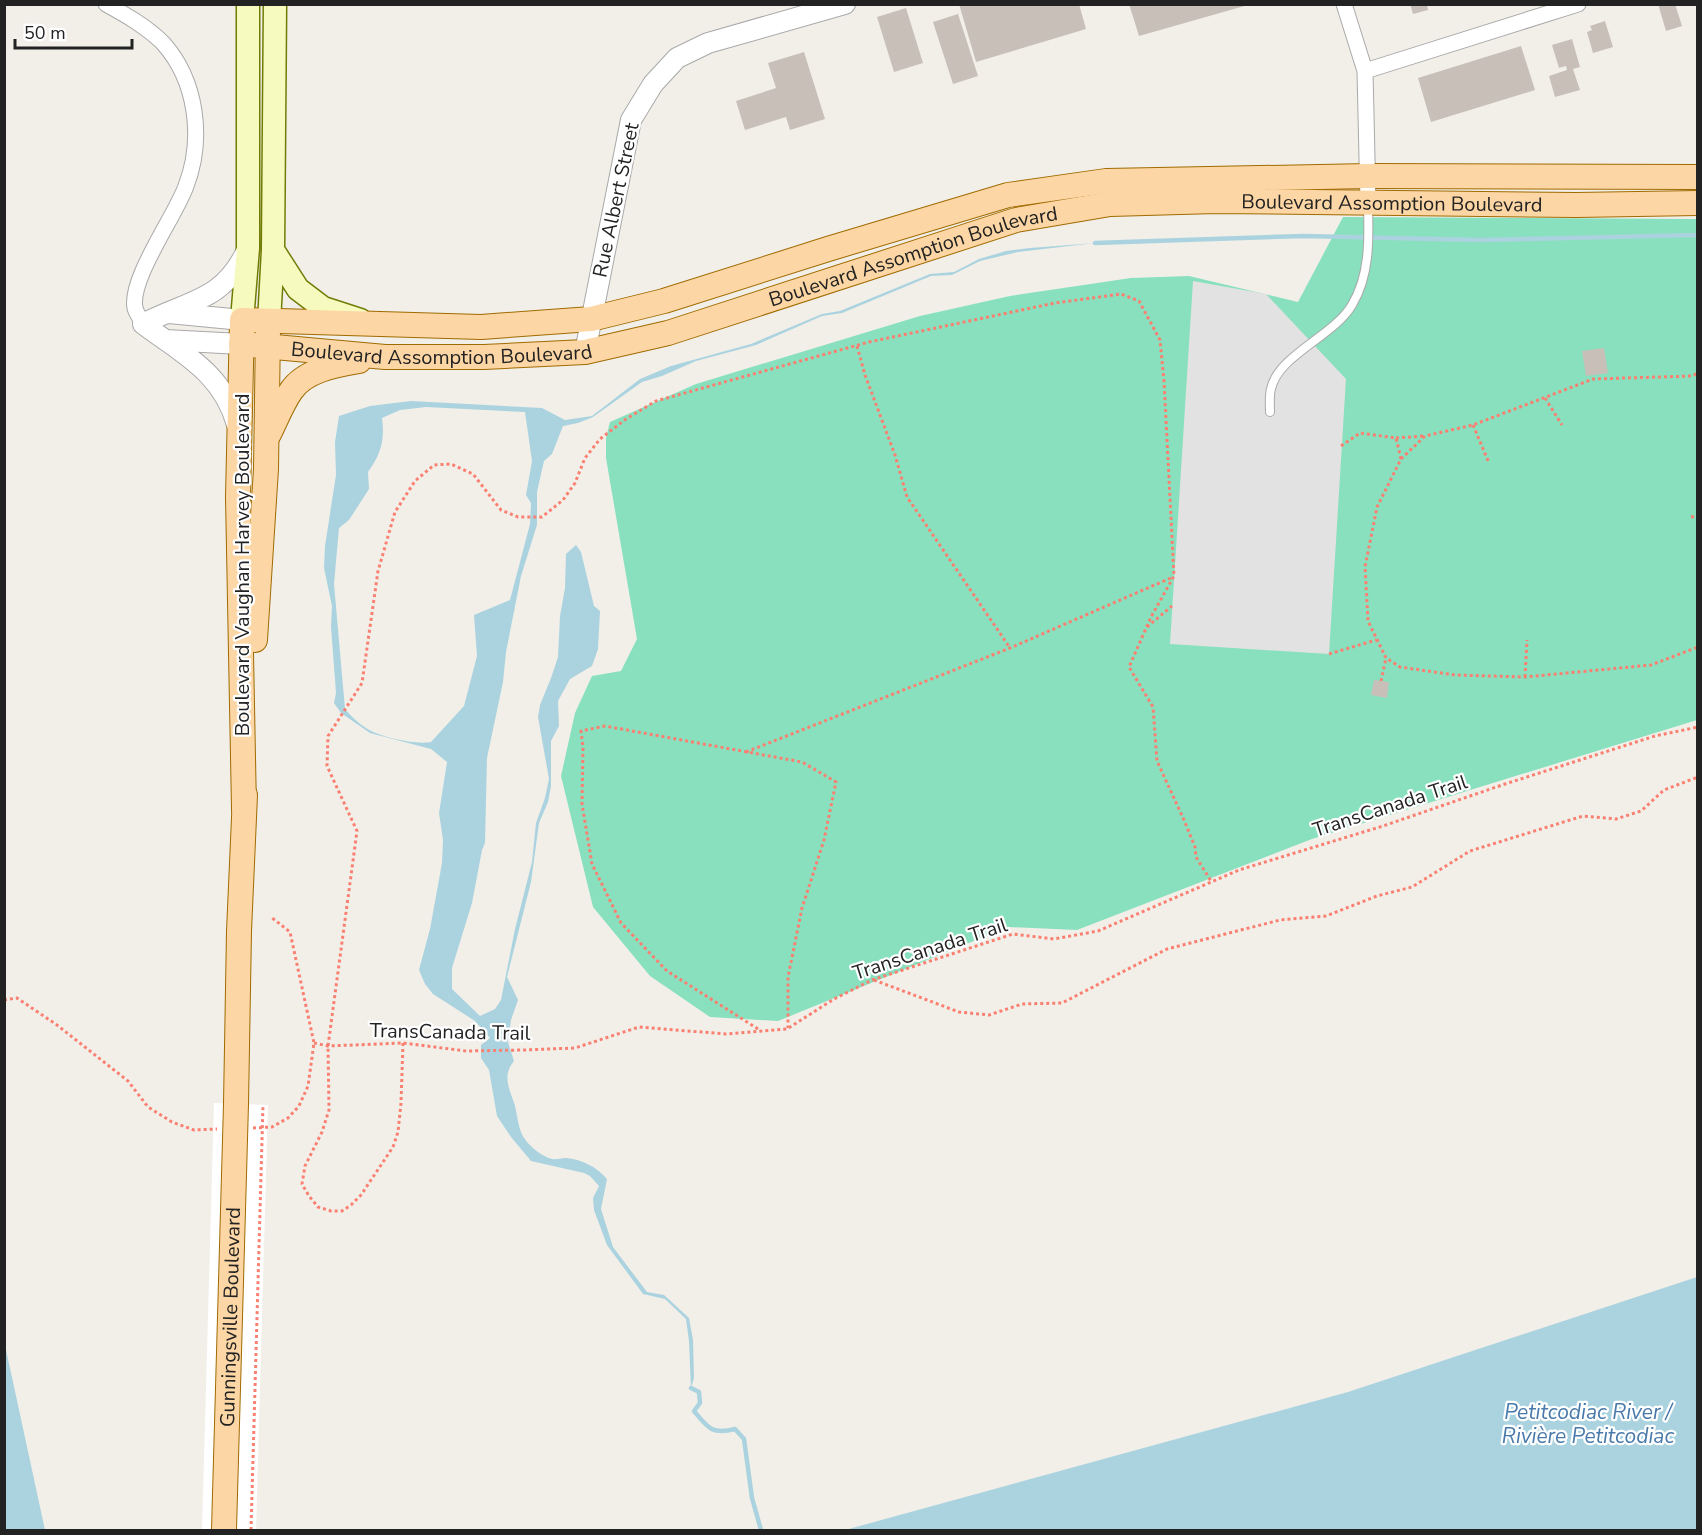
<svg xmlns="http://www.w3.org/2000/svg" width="1702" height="1535" font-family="'Nunito Sans',sans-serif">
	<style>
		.pitch { fill: #88e0be }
		.parking { fill: #e2e2e2 }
		.water { fill: #aad3df; fill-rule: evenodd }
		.pier { fill: #fff }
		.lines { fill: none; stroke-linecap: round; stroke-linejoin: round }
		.stream { stroke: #aad3df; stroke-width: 4.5 }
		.building { fill: #c7bfb8 }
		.service-casing { stroke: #a9a9a9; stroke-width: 10 }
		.minor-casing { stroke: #a9a9a9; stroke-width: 17 }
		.tertiary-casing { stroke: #a9a9a9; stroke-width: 22 }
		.secondary-casing { stroke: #707d05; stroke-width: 25 }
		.primary-casing { stroke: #a06b00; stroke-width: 26 }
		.path { stroke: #fa8072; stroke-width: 3; stroke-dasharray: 3 3; stroke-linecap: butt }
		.service { stroke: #fff; stroke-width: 8 }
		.minor { stroke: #fff; stroke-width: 15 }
		.tertiary { stroke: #fff; stroke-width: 20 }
		.secondary { stroke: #f7fabf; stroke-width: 22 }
		.primary { stroke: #fcd6a4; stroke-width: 24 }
		.primary-bridge-casing { stroke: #a06b00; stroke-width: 26; stroke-linecap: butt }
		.path-bridge { stroke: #fa8072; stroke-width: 3; stroke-dasharray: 3 3; stroke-linecap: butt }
		.primary-bridge { stroke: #fcd6a4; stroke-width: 24 }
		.labels { text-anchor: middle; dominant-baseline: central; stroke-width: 4.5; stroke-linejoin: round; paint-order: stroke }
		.street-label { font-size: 20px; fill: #222; stroke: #fff }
		.water-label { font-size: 21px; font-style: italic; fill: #4a7aab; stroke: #fff }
	</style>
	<rect width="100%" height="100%" fill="#f2efe9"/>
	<path class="pitch" d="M 1343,217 L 1697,219 L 1697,720 L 1312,839 L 1077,930 L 1008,927 L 778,1021 L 710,1017 L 650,976 L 593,907 L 561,776 L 575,713 L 592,676 L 621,671 L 637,639 L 606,458 L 606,438 L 610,422 L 696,384 L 920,316 L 1010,296 L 1131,278 L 1189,276 L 1298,302 Z"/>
	<path class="parking" d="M 1193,281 L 1266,294 L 1346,379 L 1329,654 L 1170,644 Z"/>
	<path class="water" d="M 1095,243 L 1018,252 L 980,261 L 952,275 L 931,276 L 842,313 L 822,316 L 756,345 L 696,361 L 662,376 L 642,382 L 593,417 L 578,423 L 563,426 L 552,454 L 544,461 L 537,492 L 537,525 L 521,576 L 506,652 L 503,682 L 487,758 L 485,843 L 482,850 L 472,903 L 452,968 L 452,989 L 480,1016 L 495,1009 L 501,1000 L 515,929 L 532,862 L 536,823 L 545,798 L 549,779 L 538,717 L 540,705 L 551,678 L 558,657 L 560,616 L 565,588 L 566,554 L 576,545 L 581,552 L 594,606 L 600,611 L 598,649 L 592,666 L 570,679 L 558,701 L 559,726 L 551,741 L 551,786 L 548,802 L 539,823 L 531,882 L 507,977 L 518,1000 L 511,1020 L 508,1042 L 514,1061 C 503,1074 508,1086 513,1100 C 517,1110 517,1122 521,1132 C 525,1143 540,1156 552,1159 C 556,1160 561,1158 566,1158 C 581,1159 597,1167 607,1179 L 601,1209 L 613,1247 L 647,1292 L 664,1295 L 689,1318 L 693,1340 L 694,1378 L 691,1388 L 689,1341 L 686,1319 L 665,1299 L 643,1294 L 607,1245 L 594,1210 L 593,1198 L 599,1186 L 590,1176 L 584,1173 L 531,1161 L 511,1137 L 497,1116 L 489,1070 L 481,1058 L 481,1045 L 490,1038 L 475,1021 L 433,994 L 425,984 L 419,970 L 430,929 L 442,863 L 443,840 L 439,813 L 447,762 L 431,749 L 370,733 L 341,713 L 334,703 L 336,693 L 331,627 L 332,606 L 324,568 L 325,546 L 336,475 L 335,442 L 339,416 L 370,406 L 411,401 L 542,408 L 565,420 L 592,416 L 640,379 L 671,366 L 751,344 L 822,314 L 840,311 L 930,274 L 954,272 L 979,259 L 1006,251 L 1030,248 ZM 426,407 L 525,412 L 532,461 L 526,495 L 531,503 L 530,524 L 510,600 L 474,615 L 477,656 L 464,706 L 431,742 C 416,745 379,737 366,728 C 358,723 351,716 345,709 L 334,584 L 339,528 L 349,520 L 369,489 L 368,472 C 381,454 385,440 382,418 L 400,410 Z
		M 1697,1277 L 1697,1530 L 845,1530 L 1348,1392 Z
		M 4,1345 L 5,1345 L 45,1530 L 5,1530 Z"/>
	<path class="pier" d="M 214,1103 L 268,1105 L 256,1530 L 202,1530 Z"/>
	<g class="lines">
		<path class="stream" d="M 1095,243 L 1303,236 L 1482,240 L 1698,235
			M 691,1388 L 699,1392 L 700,1403 L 694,1411 C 708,1428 712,1435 735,1429 L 744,1439 L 752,1498 L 761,1530"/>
	</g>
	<path class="building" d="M 959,4 L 1079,4 L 1086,29 L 976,62 Z
		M 1129,4 L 1248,4 L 1248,5 L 1139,36 Z
		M 1410,4 L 1427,4 L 1428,10 L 1413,14 Z
		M 1658,4 L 1675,4 L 1682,26 L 1666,31 Z
		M 906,8 L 923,63 L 894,72 L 877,17 Z
		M 958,14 L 978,76 L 953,84 L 933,22 Z
		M 1605,21 L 1613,47 L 1593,53 L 1587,32 L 1592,30 L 1590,26 Z
		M 1572,39 L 1580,67 L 1573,69 L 1580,90 L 1555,97 L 1549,76 L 1567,70 L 1566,66 L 1559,68 L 1552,45 Z
		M 1521,46 L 1535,90 L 1431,122 L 1418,78 Z
		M 804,52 L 825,119 L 790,130 L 786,117 L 745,130 L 736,101 L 776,88 L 768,63 Z
		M 1604,348 L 1608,373 L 1586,376 L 1582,351 Z
		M 1374,680 L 1389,682 L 1387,698 L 1371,695 Z"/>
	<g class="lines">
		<g class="service-casing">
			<path id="service" d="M 1270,412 C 1270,405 1269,396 1271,389 C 1278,355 1334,336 1352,305 C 1370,275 1369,239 1368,206"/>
		</g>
		<g class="minor-casing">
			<path id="minor" d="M 106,4 C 126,15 147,27 163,43 C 197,81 204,139 186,186 C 176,215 129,279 135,308 C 136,313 141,319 143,324
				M 1344,4 L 1365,71 L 1368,202
				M 1365,71 L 1578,4"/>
		</g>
		<g class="tertiary-casing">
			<path id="tertiary" d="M 169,313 L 242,320
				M 165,340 L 241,344
				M 585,352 L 631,120 L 653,84 L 677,58 L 708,43 L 845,4
				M 237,425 C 223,373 183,354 143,324 C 188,300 223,302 247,250"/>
		</g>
		<g class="secondary-casing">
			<path id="secondary" d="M 273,250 L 298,289 L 323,308 L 360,320
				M 242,320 L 248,248 L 248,4
				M 269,322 L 273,250 L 275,4"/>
		</g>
		<g class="primary-casing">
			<g id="primary">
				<path id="s1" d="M 241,344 L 385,357 L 484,357 L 585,352 L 668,333 L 1016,220 L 1110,204 L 1216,201 L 1576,205 L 1698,203"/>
				<path d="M 269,434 C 276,420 282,404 291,391 C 305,370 336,365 359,361"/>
				<path d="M 255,640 L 266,469 L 268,330"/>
				<path d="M 244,809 L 238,497 L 242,320 L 481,327 L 591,319 L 664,301 L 828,249 L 1008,195 L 1106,181 L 1369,176 L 1698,177"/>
				<path d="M 236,1104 L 239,931 L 245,795"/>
			</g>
		</g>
		<path class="path" d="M 857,346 L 865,375 L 895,455 L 907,497 L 1010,648
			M 1545,398 L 1562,425
			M 1473,425 L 1489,463
			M 1396,438 L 1424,436
			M 1341,446 L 1360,433 L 1396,438 L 1401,459 L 1377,507 L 1365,567 L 1368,621 L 1386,658 L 1400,667 L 1455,675 L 1525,677 L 1651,665 L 1698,647
			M 1401,459 L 1425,436 L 1473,425 L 1593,379 L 1692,376 L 1698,373
			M 1691,517 L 1698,516
			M 1147,627 L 1172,606
			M 1329,654 L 1376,640
			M 1525,677 L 1527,640
			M 1381,681 L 1386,658
			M 746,752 L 1010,648 L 1173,577
			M 874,980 L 959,1012 L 989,1015 L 1022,1004 L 1062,1003 L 1167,949 L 1280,920 L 1326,916 L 1377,896 L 1412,887 L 1470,851 L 1583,816 L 1616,819 L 1641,811 L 1664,790 L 1698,777
			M 4,1000 L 17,998 L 57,1025 L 128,1081 L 148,1107 L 172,1122 L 194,1130 L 217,1129
			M 758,1029 L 667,971 L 621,923 L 592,864 L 582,804 L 583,748 L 581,731 L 605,726 L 802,762 L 836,782 L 824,840 L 802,908 L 788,977 L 788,1028
			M 314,1043 L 328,1046 L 403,1043 L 466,1051 L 523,1050 L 575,1048 L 639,1027 L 726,1034 L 787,1029 L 834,999 L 872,980 L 1013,934 L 1054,939 L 1098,931 L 1239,870 L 1383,826 L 1505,784 L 1655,736 L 1698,727
			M 403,1043 L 401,1103 L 398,1132 L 393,1147 L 361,1195 L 351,1205 L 342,1211 L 331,1211 L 318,1207 L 309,1196 L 302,1184 L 305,1166 L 322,1132 L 329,1110 L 328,1046 L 357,831 L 327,766 L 328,736 L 362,683 L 378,571 L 395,512 L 415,481 L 434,465 L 451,464 L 473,474 L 501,510 L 518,517 L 542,517 L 563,500 L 575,483 L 585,458 L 600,439 L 626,419 L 656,401 L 869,342 L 1055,303 L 1121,294 L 1139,301 L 1160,340 L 1164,381 L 1174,576 L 1151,617 L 1129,667 L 1153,707 L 1157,761 L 1184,820 L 1195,847 L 1196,857 L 1211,881
			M 253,1128 L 272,1127 L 288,1118 L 299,1106 L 308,1086 L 314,1043 L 290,932 L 271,917"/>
		<use href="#service" class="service"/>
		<use href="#minor" class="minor"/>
		<use href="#tertiary" class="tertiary"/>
		<use href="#secondary" class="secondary"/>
		<use href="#primary" class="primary"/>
		<g class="primary-bridge-casing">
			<g id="primary-bridge">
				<path id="s2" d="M 224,1530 L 236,1104"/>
			</g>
		</g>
		<path class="path-bridge" d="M 251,1530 L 263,1105"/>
		<use href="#primary-bridge" class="primary-bridge"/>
	</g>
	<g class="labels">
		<g class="street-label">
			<text transform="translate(616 200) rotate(-78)">Rue Albert Street</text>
			<text stroke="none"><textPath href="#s1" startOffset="1173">Boulevard Assomption Boulevard</textPath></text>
			<text stroke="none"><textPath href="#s1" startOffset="687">Boulevard Assomption Boulevard</textPath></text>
			<text stroke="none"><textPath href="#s1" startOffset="201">Boulevard Assomption Boulevard</textPath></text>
			<text transform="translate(242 565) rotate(-90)">Boulevard Vaughan Harvey Boulevard</text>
			<text transform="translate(1390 806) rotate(-18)">TransCanada Trail</text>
			<text transform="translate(930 949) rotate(-18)">TransCanada Trail</text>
			<text transform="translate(450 1032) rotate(1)">TransCanada Trail</text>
			<text stroke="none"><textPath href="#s2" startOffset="213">Gunningsville Boulevard</textPath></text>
		</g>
		<g class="water-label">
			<text x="1588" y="1412">Petitcodiac River /<tspan x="1588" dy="24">Rivière Petitcodiac</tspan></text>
		</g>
	</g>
	<rect width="1702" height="1535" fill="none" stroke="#222222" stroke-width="12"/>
	<path d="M15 39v9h117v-9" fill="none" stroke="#222222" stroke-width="3"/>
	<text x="24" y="39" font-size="18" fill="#222222" stroke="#ffffff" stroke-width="4.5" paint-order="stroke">50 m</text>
</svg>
